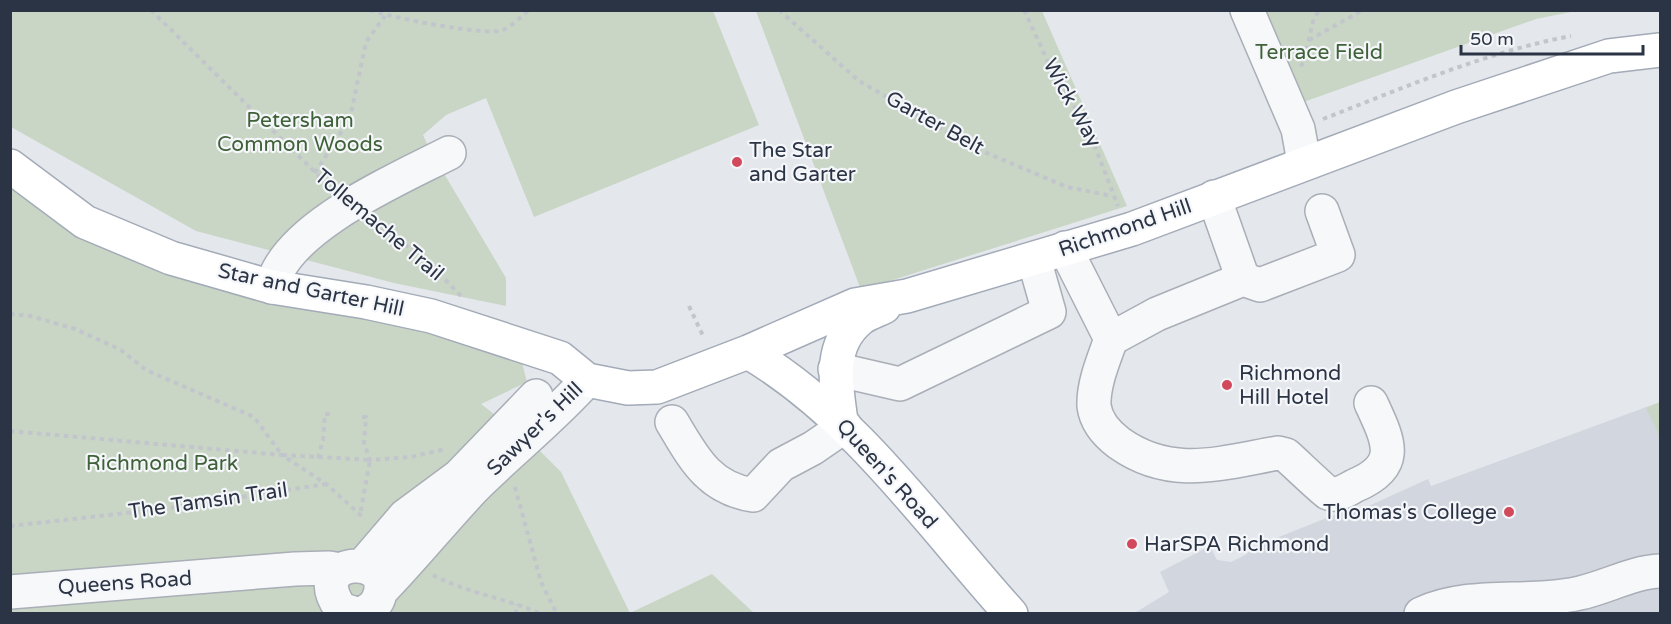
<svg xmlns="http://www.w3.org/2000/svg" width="1671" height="624" font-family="'Varela Round',sans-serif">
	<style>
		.built { fill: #d2d6de }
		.green { fill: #c9d6c5 }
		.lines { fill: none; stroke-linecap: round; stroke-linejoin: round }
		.minor-casing { stroke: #a9aeb7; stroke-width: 36 }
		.major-casing { stroke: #a3abb8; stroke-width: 36 }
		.path { stroke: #c2c5cb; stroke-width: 4; stroke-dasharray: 4.5 4.5; stroke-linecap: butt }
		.minor { stroke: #f7f8fa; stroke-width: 33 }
		.major { stroke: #fff; stroke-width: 33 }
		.poi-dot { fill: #d1495b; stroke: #f4f6f9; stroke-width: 2 }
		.labels { text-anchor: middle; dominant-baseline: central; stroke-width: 4.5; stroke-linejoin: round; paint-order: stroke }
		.park-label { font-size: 21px; fill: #3f6138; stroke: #f4f6f9 }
		.street-label { font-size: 21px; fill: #2b3445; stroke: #f4f6f9 }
		.poi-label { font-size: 21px; fill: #2b3445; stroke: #f4f6f9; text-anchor: start }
	</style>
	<rect width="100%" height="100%" fill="#e4e7ec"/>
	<path class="built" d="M 1660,402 L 1660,613 L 1133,614 L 1169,592 L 1160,572 L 1210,546 L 1217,560 L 1231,562 L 1247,554 L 1251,548 L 1349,509 L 1351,514 L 1428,479 L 1431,486 Z"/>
	<path class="green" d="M 11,10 L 713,11 L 759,125 L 534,217 L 486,98 L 446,115 L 423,135 L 430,150 L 506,278 L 506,306 L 394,283 L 196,231 L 11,127 Z
		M 756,11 L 1042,11 L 1127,206 L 861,290 Z
		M 1259,11 L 1576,11 L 1536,19 L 1298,104 Z
		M 10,179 L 85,235 L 375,314 L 521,359 L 527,382 L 481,404 L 535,446 L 561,472 L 630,613 L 712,574 L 754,613 L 11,613 Z
		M 1660,402 L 1660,437 L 1646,408 Z"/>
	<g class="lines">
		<g class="minor-casing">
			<path id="minor" d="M 1247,10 L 1298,129 L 1304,162
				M 1214,197 L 1243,279
				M 1322,211 L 1338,255 L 1260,285 L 1243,279 L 1157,314 L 1111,339 C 1104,359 1093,384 1094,406 C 1096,421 1107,434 1119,443 C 1171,480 1221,463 1278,453 L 1286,455 C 1293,461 1323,490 1328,493 C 1336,497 1347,490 1354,486 C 1402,466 1389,442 1371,403
				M 1065,248 L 1111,339
				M 272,287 C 284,228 398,179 449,153
				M 835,369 L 900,384 L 1049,312 L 1034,259
				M 672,422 C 693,457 708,488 753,495 L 781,465 L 813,448 L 845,426
				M 363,565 L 405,516 L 459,476 L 536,396
				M 381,591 C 413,558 442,522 474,488 C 511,451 552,419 587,380
				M 10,592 L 295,569 L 329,568 L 340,570
				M 356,614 L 341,609 C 302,557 396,551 379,597 C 376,606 368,612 358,614
				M 1421,614 C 1470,591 1527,605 1580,593 C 1607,587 1633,572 1660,571"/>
		</g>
		<g class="major-casing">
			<path id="major" d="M 10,166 L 85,222 L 171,258 L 272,287 L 366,302 L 431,316 L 560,358 L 587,380 L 628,388 L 657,387 L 748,352 L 855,305 L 907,296 L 1132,229 L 1456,107 L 1609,56 L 1660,50
				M 748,352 C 854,414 929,523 1011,614
				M 841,421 C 836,385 828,346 859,320 C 865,314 876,311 884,307"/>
		</g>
		<path class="path" d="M 151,10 L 330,187
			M 370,10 C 389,17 488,37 503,30 C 512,26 521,17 529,10
			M 779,10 L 859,81 L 977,149 L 1067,187 L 1112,196
			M 1024,10 L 1055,77 L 1087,126 L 1118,206
			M 1309,40 L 1363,10
			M 1300,66 L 1304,63 L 1313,21 L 1319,10
			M 1323,119 C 1403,88 1486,52 1571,36
			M 315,173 L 350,118 L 366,42 L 385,16
			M 375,224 L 424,258 L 461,296
			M 689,306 L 704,338
			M 10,314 L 30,316 L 75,329 L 121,350 L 146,370 L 254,417 L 282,455 L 370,460 L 360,515
			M 362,417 L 366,417 L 364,443 L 370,460 L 411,457 L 446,449
			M 10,431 L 282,455 L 326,484 L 365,519
			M 318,458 L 323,440 L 325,414 L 330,414
			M 515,487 L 541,582 L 557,614
			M 10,526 L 170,508 L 326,484
			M 433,575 C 466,593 506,598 541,614
			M 516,614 L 516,604"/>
		<use href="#minor" class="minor"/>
		<use href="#major" class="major"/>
	</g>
	<g class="poi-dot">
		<circle cx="737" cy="162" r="6"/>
		<circle cx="1227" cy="385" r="6"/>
		<circle cx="1509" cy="512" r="6"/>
		<circle cx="1132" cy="544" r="6"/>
	</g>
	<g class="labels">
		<g class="park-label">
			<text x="1319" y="52">Terrace Field</text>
			<text x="300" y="120">Petersham<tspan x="300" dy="24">Common Woods</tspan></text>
			<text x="162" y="463">Richmond Park</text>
		</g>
		<g class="street-label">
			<text transform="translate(1072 103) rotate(61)">Wick Way</text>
			<text transform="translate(935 123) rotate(29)">Garter Belt</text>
			<text transform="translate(379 225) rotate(40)">Tollemache Trail</text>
			<text transform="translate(1125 228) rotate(-19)">Richmond Hill</text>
			<text transform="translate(311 290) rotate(12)">Star and Garter Hill</text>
			<text transform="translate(535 429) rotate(-44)">Sawyer's Hill</text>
			<text transform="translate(887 474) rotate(48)">Queen's Road</text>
			<text transform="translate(208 501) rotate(-8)">The Tamsin Trail</text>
			<text transform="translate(125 583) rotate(-4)">Queens Road</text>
		</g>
		<g class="poi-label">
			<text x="749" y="150">The Star<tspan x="749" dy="24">and Garter</tspan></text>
			<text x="1239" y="373">Richmond<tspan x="1239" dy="24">Hill Hotel</tspan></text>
			<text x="1497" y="512" text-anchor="end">Thomas's College</text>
			<text x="1144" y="544">HarSPA Richmond</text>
		</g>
	</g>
	<rect width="1671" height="624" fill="none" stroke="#2b3445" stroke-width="24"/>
	<path d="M1461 45v9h182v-9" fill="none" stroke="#2b3445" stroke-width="3"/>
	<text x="1470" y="45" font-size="18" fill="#2b3445" stroke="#f4f6f9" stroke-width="4.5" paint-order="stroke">50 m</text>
</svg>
